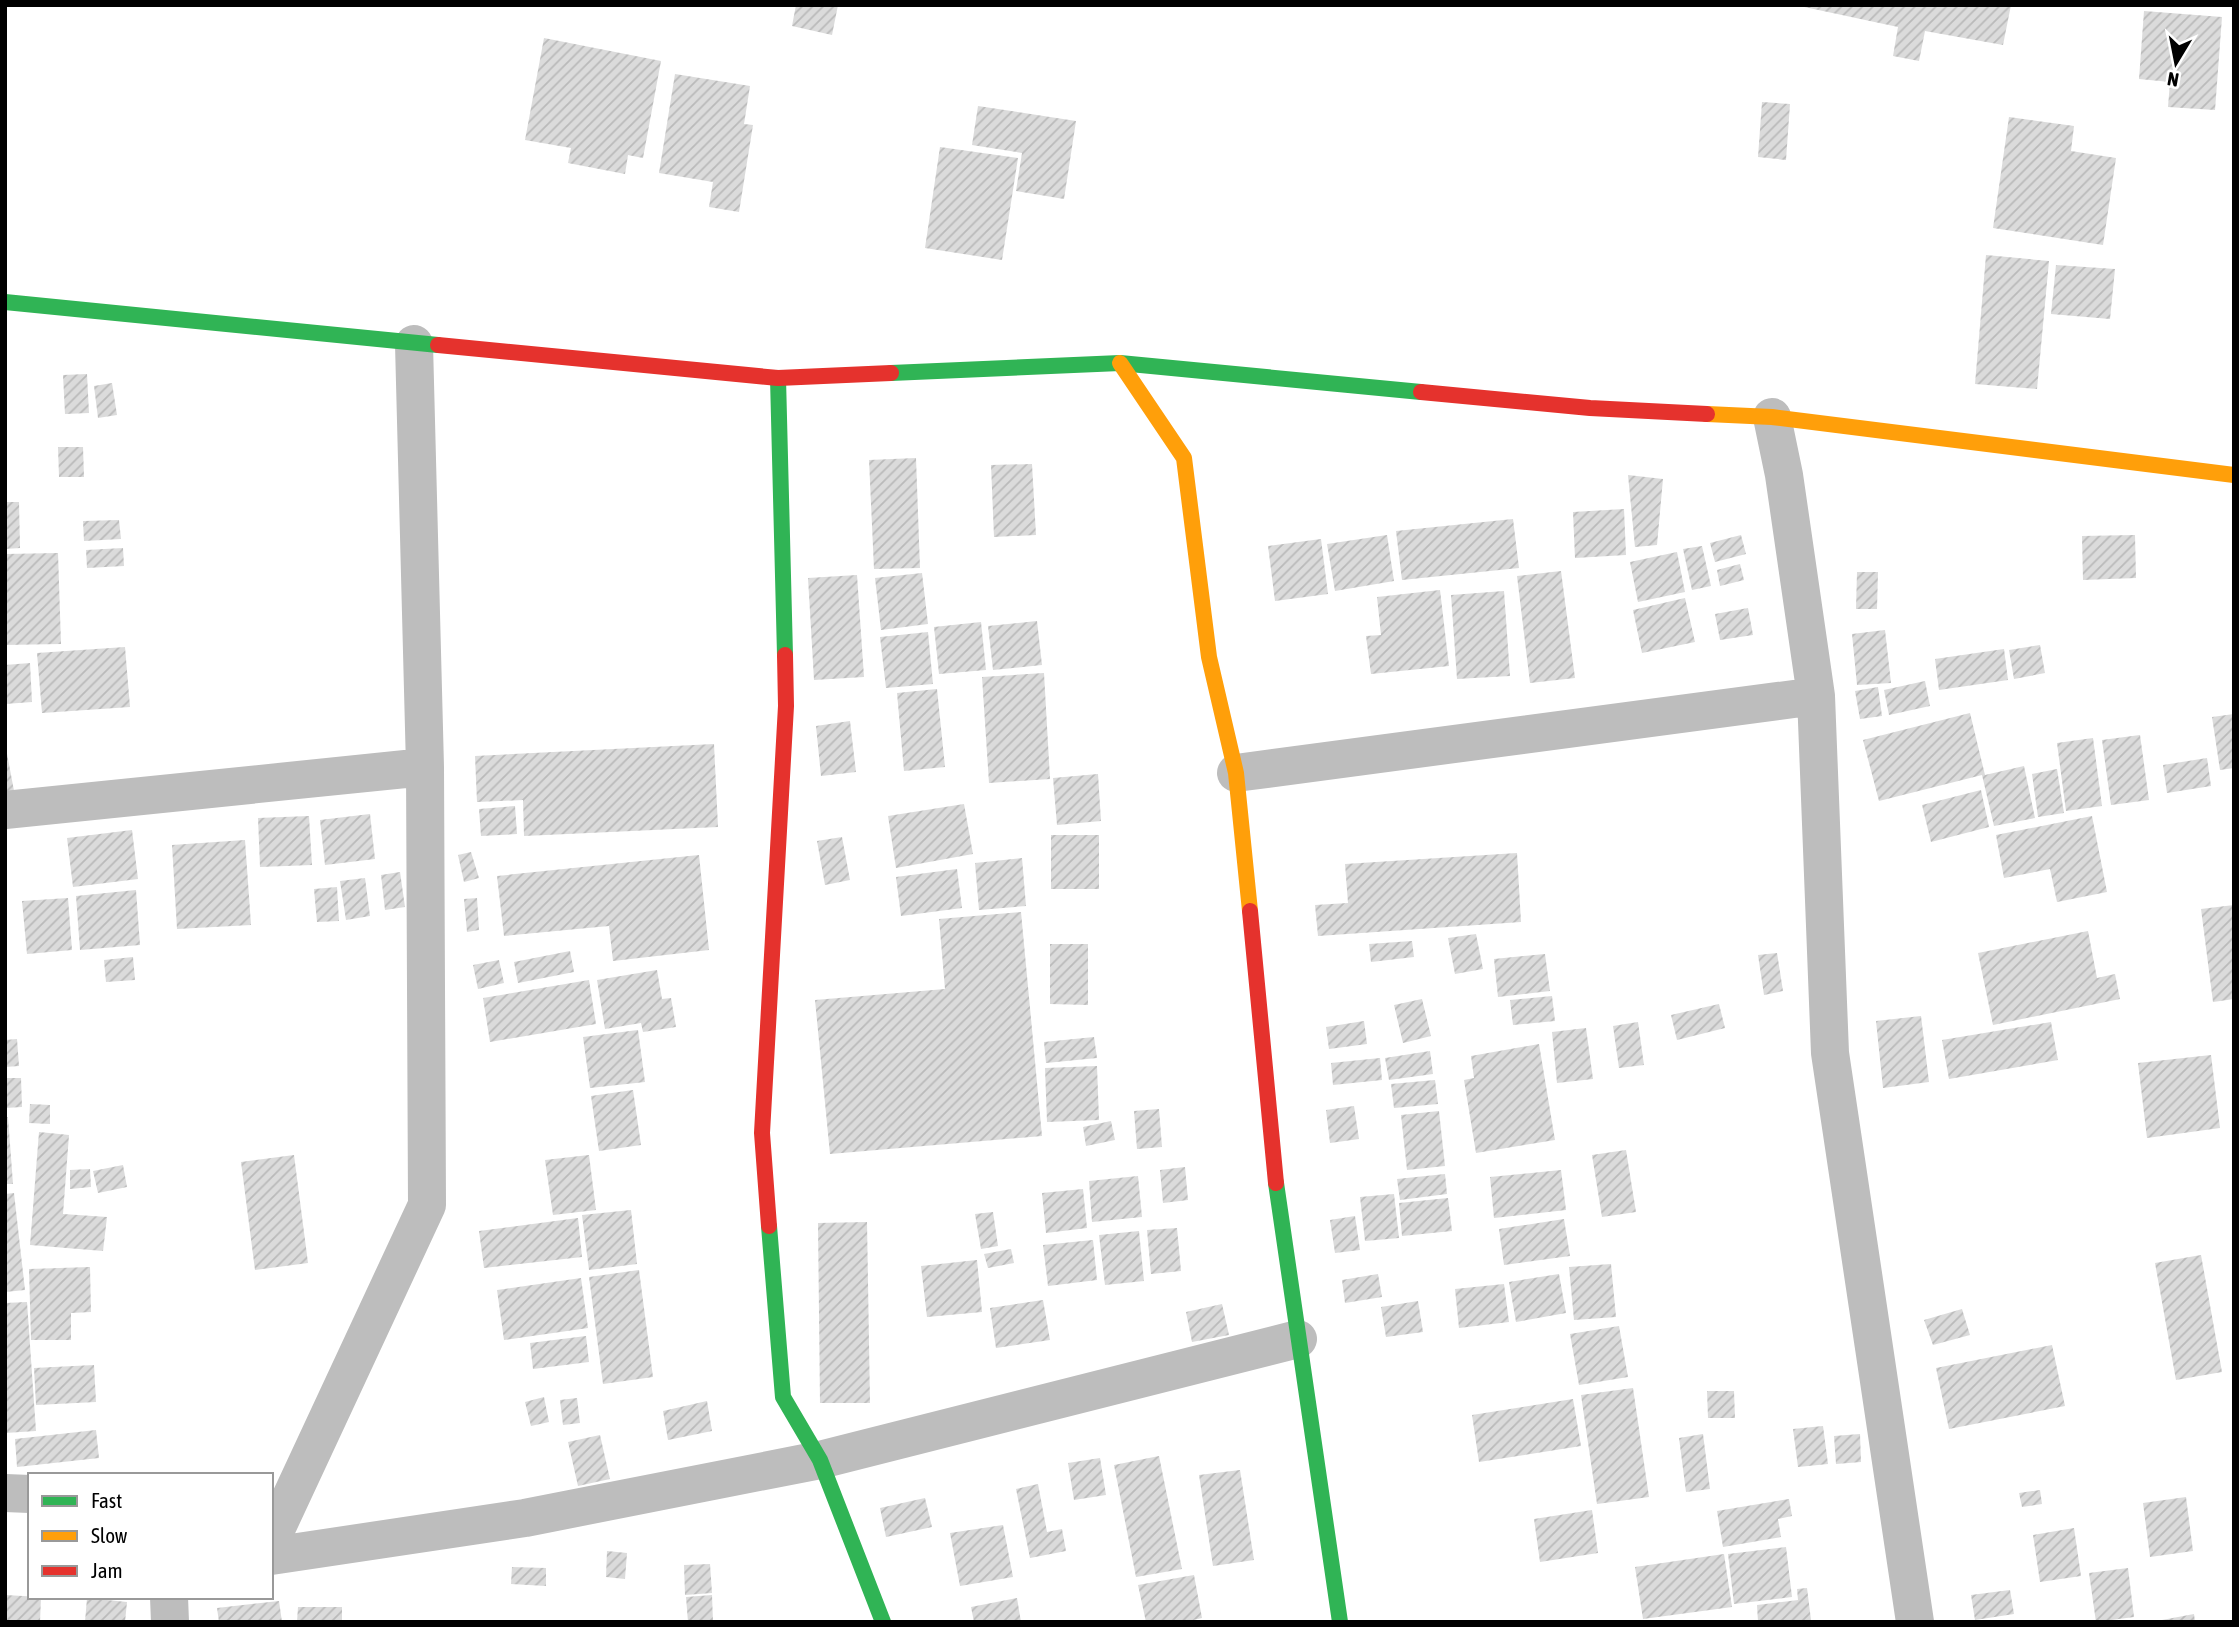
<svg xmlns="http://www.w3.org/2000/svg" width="2239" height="1627" font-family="'Asap Condensed',sans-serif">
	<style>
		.building { fill: url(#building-hatch) }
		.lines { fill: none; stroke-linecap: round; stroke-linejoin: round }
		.street { stroke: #bdbdbd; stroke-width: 38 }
		.fast { stroke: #30b455; stroke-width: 16 }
		.slow { stroke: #ff9f0a; stroke-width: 16 }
		.jam { stroke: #e5322d; stroke-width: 16 }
	</style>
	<defs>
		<pattern id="building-hatch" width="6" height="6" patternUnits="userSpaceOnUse" patternTransform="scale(1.75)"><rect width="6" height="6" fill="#dbdbdb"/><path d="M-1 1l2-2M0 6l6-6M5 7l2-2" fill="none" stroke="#bababa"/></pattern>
	</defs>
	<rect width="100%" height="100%" fill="#fff"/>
	<path class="building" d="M 796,5 L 838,5 L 832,35 L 792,26 Z
		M 1795,5 L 2011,5 L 2003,45 L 1925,31 L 1919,61 L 1893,56 L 1898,27 Z
		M 2144,11 L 2222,17 L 2215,110 L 2168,107 L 2170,82 L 2139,79 Z
		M 544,38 L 661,61 L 643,158 L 628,155 L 625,174 L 568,163 L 571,148 L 525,140 Z
		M 675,74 L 750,86 L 744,124 L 753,125 L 739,212 L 709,207 L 713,182 L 659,173 Z
		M 1762,102 L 1790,104 L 1786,160 L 1758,157 Z
		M 978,106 L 1076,121 L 1064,199 L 1016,191 L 1022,153 L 972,145 Z
		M 2009,117 L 2074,126 L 2071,151 L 2116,158 L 2103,245 L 1993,228 Z
		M 940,147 L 1018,158 L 1002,260 L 925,248 Z
		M 1986,255 L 2049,261 L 2037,389 L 1975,384 Z
		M 2056,265 L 2115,269 L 2110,319 L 2051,314 Z
		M 87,374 L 89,413 L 65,414 L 63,375 Z
		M 112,383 L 117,415 L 98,418 L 94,386 Z
		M 58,447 L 83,447 L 84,477 L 59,477 Z
		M 916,458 L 920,568 L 874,569 L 869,460 Z
		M 1032,464 L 1036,535 L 994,537 L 991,465 Z
		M 1628,475 L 1663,479 L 1657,545 L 1635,547 Z
		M 5,502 L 19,502 L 20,548 L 5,549 Z
		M 1624,509 L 1626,555 L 1575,558 L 1573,512 Z
		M 1513,519 L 1519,568 L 1402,580 L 1396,531 Z
		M 119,520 L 121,539 L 84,541 L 83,521 Z
		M 1387,535 L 1394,581 L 1335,591 L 1327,544 Z
		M 1741,535 L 1746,554 L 1715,562 L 1710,543 Z
		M 2135,535 L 2136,578 L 2083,580 L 2082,536 Z
		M 1321,539 L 1328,594 L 1275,601 L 1268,546 Z
		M 1702,546 L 1711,586 L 1692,590 L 1683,549 Z
		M 123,548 L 124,566 L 87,568 L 86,550 Z
		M 1677,552 L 1685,592 L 1638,602 L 1630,562 Z
		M 58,553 L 61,644 L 5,645 L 5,554 Z
		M 1740,564 L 1744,580 L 1720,586 L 1717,570 Z
		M 1561,571 L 1575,678 L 1530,683 L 1517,576 Z
		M 1857,572 L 1878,572 L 1877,609 L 1856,609 Z
		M 922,573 L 928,624 L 881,630 L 875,578 Z
		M 857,575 L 864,677 L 814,680 L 808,578 Z
		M 1440,590 L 1449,666 L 1371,674 L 1366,636 L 1381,635 L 1377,597 Z
		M 1504,591 L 1510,676 L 1457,679 L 1451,595 Z
		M 1685,598 L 1695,642 L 1642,653 L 1633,610 Z
		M 1748,608 L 1753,635 L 1720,640 L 1715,614 Z
		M 1037,621 L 1042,665 L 993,670 L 988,626 Z
		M 981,622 L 986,670 L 939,674 L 934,627 Z
		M 1885,630 L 1891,683 L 1857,685 L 1852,634 Z
		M 928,632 L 933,684 L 886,688 L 880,637 Z
		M 2040,645 L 2045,673 L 2014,679 L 2009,650 Z
		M 125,647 L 130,707 L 42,713 L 37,653 Z
		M 2004,649 L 2008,680 L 1939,690 L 1935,659 Z
		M 30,663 L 32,702 L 5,704 L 5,665 Z
		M 1044,673 L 1050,779 L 989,783 L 982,677 Z
		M 1925,681 L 1930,706 L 1889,715 L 1884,690 Z
		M 1878,687 L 1882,716 L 1860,719 L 1855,691 Z
		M 937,689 L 945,767 L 904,771 L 897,693 Z
		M 1970,713 L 1985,775 L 2024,766 L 2035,818 L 1994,826 L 1982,775 L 1879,801 L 1863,740 Z
		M 2234,714 L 2234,768 L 2220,770 L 2212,717 Z
		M 850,721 L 856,772 L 821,776 L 816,726 Z
		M 2140,735 L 2149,800 L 2111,805 L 2102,740 Z
		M 2093,738 L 2102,806 L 2066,811 L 2057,743 Z
		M 5,743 L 15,796 L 5,798 Z
		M 714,744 L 718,827 L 524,836 L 523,800 L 477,802 L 475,756 Z
		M 2207,758 L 2211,786 L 2167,793 L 2163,765 Z
		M 2057,769 L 2064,813 L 2038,817 L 2032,774 Z
		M 1098,774 L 1101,821 L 1057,825 L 1053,778 Z
		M 1981,790 L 1989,827 L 1931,842 L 1922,805 Z
		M 964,804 L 973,854 L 896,868 L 888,816 Z
		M 515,806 L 517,834 L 481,836 L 479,809 Z
		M 370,814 L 375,859 L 325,865 L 320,820 Z
		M 309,816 L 312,865 L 260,867 L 258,818 Z
		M 2092,816 L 2107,892 L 2057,902 L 2050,869 L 2004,878 L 1996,835 Z
		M 132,830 L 138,879 L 73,887 L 67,838 Z
		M 1051,835 L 1099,835 L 1099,889 L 1051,889 Z
		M 842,837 L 850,880 L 825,885 L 817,841 Z
		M 245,840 L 251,925 L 177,929 L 172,845 Z
		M 471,852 L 479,878 L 464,882 L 458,855 Z
		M 1517,853 L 1521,922 L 1318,936 L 1315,905 L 1348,903 L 1345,864 Z
		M 699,855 L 709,950 L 613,961 L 609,926 L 504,936 L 497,876 Z
		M 1022,858 L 1026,906 L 979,910 L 975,863 Z
		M 957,869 L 962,908 L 901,916 L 896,877 Z
		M 400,872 L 405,907 L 385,910 L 381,875 Z
		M 365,878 L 370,916 L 346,920 L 340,881 Z
		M 337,887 L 339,921 L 317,922 L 314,889 Z
		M 136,890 L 140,945 L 80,950 L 76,896 Z
		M 68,898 L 72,950 L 27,954 L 22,901 Z
		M 477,898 L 479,930 L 467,932 L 464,899 Z
		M 2234,905 L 2234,999 L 2213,1002 L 2201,909 Z
		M 1021,912 L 1042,1136 L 830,1154 L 815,1000 L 945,989 L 939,919 Z
		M 2088,931 L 2097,978 L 2115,974 L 2120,999 L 1993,1025 L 1978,953 Z
		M 1476,934 L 1483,969 L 1455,974 L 1448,938 Z
		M 1412,941 L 1414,957 L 1371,962 L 1369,944 Z
		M 1050,944 L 1088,944 L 1088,1005 L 1050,1004 Z
		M 570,951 L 574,972 L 518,983 L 514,962 Z
		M 1777,953 L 1783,991 L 1764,995 L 1758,955 Z
		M 1545,954 L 1550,991 L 1498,997 L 1494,959 Z
		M 133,957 L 135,980 L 106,982 L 104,960 Z
		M 499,960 L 504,983 L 478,989 L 473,965 Z
		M 657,970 L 662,999 L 671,998 L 676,1027 L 643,1032 L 641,1023 L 605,1029 L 597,980 Z
		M 589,980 L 596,1024 L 490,1042 L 483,998 Z
		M 1552,996 L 1555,1021 L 1513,1025 L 1510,1000 Z
		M 1422,999 L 1431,1036 L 1403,1043 L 1394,1005 Z
		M 1719,1004 L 1725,1028 L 1677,1040 L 1671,1015 Z
		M 1921,1016 L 1929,1082 L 1883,1088 L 1876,1021 Z
		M 1364,1021 L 1367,1044 L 1329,1049 L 1326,1027 Z
		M 1638,1022 L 1644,1065 L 1619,1068 L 1613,1026 Z
		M 2051,1022 L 2058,1060 L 1949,1079 L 1942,1040 Z
		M 1586,1028 L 1593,1079 L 1557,1083 L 1552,1032 Z
		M 638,1030 L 645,1082 L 590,1088 L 583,1037 Z
		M 1094,1037 L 1097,1058 L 1046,1063 L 1044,1042 Z
		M 17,1039 L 19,1066 L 5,1067 L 5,1040 Z
		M 1539,1044 L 1555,1140 L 1476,1153 L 1464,1080 L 1474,1078 L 1471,1056 Z
		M 1430,1051 L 1433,1074 L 1389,1080 L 1385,1058 Z
		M 2211,1055 L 2220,1128 L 2147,1138 L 2138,1063 Z
		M 1380,1058 L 1382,1080 L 1333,1085 L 1331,1063 Z
		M 1097,1066 L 1099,1120 L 1047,1122 L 1045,1068 Z
		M 5,1078 L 21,1078 L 22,1107 L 5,1108 Z
		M 1435,1080 L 1438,1104 L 1394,1108 L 1391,1084 Z
		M 633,1090 L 641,1145 L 599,1151 L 591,1096 Z
		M 30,1104 L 50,1105 L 50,1124 L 29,1123 Z
		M 1354,1106 L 1359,1139 L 1330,1143 L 1326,1110 Z
		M 1159,1109 L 1162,1147 L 1137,1149 L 1134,1111 Z
		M 1439,1111 L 1445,1166 L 1407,1170 L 1401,1115 Z
		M 5,1117 L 8,1117 L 13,1184 L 5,1184 Z
		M 1111,1121 L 1115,1140 L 1086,1146 L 1083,1127 Z
		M 39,1132 L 69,1135 L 63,1214 L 107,1217 L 103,1251 L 30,1245 Z
		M 1626,1150 L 1636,1212 L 1602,1217 L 1592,1155 Z
		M 294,1155 L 308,1263 L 255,1270 L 241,1162 Z
		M 589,1155 L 596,1210 L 553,1215 L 545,1160 Z
		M 123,1165 L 127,1187 L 98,1193 L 93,1171 Z
		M 1185,1167 L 1188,1200 L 1163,1203 L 1160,1170 Z
		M 90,1169 L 91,1187 L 70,1189 L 70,1170 Z
		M 1561,1170 L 1566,1210 L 1494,1218 L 1490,1177 Z
		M 1445,1174 L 1447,1194 L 1400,1200 L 1397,1179 Z
		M 1138,1176 L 1142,1217 L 1092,1222 L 1089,1181 Z
		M 1083,1189 L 1087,1228 L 1046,1233 L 1042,1193 Z
		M 14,1193 L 25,1290 L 5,1292 L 5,1194 Z
		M 1394,1194 L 1399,1238 L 1365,1241 L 1360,1197 Z
		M 1448,1198 L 1452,1231 L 1402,1236 L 1399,1203 Z
		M 631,1210 L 637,1264 L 589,1270 L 582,1215 Z
		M 993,1212 L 998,1246 L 981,1249 L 975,1214 Z
		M 1355,1216 L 1360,1250 L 1335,1253 L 1330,1220 Z
		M 578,1218 L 582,1257 L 484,1268 L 479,1231 Z
		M 1564,1219 L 1570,1256 L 1504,1265 L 1499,1229 Z
		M 867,1222 L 870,1403 L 820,1403 L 818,1223 Z
		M 1177,1228 L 1181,1271 L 1151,1274 L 1147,1230 Z
		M 1139,1231 L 1144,1281 L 1105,1285 L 1099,1235 Z
		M 1093,1240 L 1097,1280 L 1048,1286 L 1043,1245 Z
		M 1011,1249 L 1014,1263 L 988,1268 L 984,1254 Z
		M 2201,1255 L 2222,1372 L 2176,1380 L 2155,1263 Z
		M 977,1260 L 982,1312 L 927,1317 L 921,1266 Z
		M 1611,1264 L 1616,1317 L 1574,1320 L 1569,1267 Z
		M 90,1267 L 91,1312 L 71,1313 L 71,1340 L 31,1340 L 29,1269 Z
		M 639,1270 L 653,1377 L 603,1384 L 589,1277 Z
		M 1378,1274 L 1382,1297 L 1345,1303 L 1342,1280 Z
		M 1559,1274 L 1566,1313 L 1516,1322 L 1509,1282 Z
		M 581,1278 L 588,1328 L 504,1340 L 497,1290 Z
		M 1504,1284 L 1509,1322 L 1459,1328 L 1455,1289 Z
		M 1043,1300 L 1050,1340 L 996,1348 L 990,1308 Z
		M 1418,1301 L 1423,1332 L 1386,1337 L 1381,1307 Z
		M 27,1302 L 36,1431 L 5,1433 L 5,1303 Z
		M 1222,1304 L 1229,1335 L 1192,1342 L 1186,1312 Z
		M 1962,1309 L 1970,1335 L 1933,1345 L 1924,1320 Z
		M 1619,1326 L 1628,1377 L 1579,1385 L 1570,1334 Z
		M 586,1336 L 589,1362 L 533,1369 L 530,1343 Z
		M 2052,1345 L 2065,1406 L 1949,1429 L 1936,1368 Z
		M 94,1365 L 96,1402 L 36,1405 L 34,1368 Z
		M 1633,1388 L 1649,1497 L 1597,1504 L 1581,1395 Z
		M 1707,1391 L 1734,1391 L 1735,1418 L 1708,1418 Z
		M 544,1397 L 549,1422 L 531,1426 L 525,1402 Z
		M 577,1398 L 580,1423 L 563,1425 L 560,1400 Z
		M 1573,1399 L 1581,1446 L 1479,1462 L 1472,1415 Z
		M 707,1401 L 712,1431 L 668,1440 L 663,1411 Z
		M 1823,1426 L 1828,1464 L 1798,1467 L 1793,1429 Z
		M 96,1430 L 99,1458 L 17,1467 L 15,1439 Z
		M 1703,1434 L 1710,1489 L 1686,1492 L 1679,1438 Z
		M 1860,1434 L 1861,1462 L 1836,1464 L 1834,1436 Z
		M 600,1435 L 610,1479 L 578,1486 L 568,1442 Z
		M 1159,1456 L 1182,1569 L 1136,1577 L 1114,1465 Z
		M 1100,1458 L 1106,1495 L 1074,1500 L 1068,1463 Z
		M 1240,1470 L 1254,1560 L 1213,1566 L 1199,1475 Z
		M 1038,1484 L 1047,1532 L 1062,1529 L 1066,1551 L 1030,1558 L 1016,1489 Z
		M 2040,1490 L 2042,1504 L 2022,1507 L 2019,1493 Z
		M 2186,1497 L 2193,1551 L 2150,1557 L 2143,1503 Z
		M 925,1498 L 932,1527 L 886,1537 L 880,1508 Z
		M 1789,1499 L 1792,1516 L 1778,1519 L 1781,1537 L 1723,1547 L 1717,1511 Z
		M 1592,1510 L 1598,1553 L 1540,1562 L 1534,1519 Z
		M 1003,1525 L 1013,1577 L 960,1586 L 950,1533 Z
		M 2074,1528 L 2081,1576 L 2040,1582 L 2033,1535 Z
		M 1786,1547 L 1792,1597 L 1734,1604 L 1728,1554 Z
		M 607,1551 L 627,1553 L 625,1579 L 606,1577 Z
		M 1724,1554 L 1732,1607 L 1643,1619 L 1635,1567 Z
		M 710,1564 L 712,1593 L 685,1595 L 684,1565 Z
		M 512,1567 L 546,1568 L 546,1586 L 511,1584 Z
		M 2128,1568 L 2134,1617 L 2096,1622 L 2089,1573 Z
		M 1194,1575 L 1202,1618 L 1185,1622 L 1146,1622 L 1138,1585 Z
		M 1807,1588 L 1811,1620 L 1758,1622 L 1757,1605 L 1798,1600 L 1797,1589 Z
		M 2010,1590 L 2014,1614 L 1975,1620 L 1971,1595 Z
		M 5,1595 L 41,1597 L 40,1622 L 5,1622 Z
		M 712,1595 L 713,1622 L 688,1622 L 686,1597 Z
		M 87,1598 L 127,1602 L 125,1622 L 85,1622 Z
		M 1017,1598 L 1021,1622 L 974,1622 L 971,1607 Z
		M 279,1601 L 282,1622 L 219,1622 L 217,1608 Z
		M 298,1607 L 342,1607 L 342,1622 L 297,1622 Z
		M 2194,1614 L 2195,1622 L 2162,1622 L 2162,1620 Z"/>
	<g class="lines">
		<path class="street" d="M 1772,417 L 1784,475 L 1816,696 L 1830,1053 L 1915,1622
			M 1236,773 L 1816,696
			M 5,810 L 425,767
			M 5,1493 L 30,1494
			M 271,1540 L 427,1205 L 425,767 L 414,344
			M 271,1556 L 525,1518 L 820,1460 L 1298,1339
			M 169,1597 L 170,1622"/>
		<path class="fast" d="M 5,302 L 438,345
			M 891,373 L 1120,363 L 1421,392
			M 778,378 L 785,655
			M 1276,1183 L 1340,1622
			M 769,1226 L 783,1397 L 820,1460 L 883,1622"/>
		<path class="slow" d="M 1120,363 L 1184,458 L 1209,657 L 1236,773 L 1250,911
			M 1707,414 L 1772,417 L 2234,475"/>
		<path class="jam" d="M 438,345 L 778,378 L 891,373
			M 1421,392 L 1590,408 L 1707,414
			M 1250,911 L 1276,1183
			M 769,1226 L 762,1133 L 786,706 L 785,655"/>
	</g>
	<rect width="2239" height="1627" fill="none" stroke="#000000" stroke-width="14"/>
	<rect x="28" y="1473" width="245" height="126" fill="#ffffff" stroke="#999999" stroke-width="2"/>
	<rect x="42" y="1496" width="35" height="10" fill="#30b455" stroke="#999999" stroke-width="2"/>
	<text x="91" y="1508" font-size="21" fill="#000000">Fast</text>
	<rect x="42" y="1531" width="35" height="10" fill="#ff9f0a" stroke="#999999" stroke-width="2"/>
	<text x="91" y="1543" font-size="21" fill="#000000">Slow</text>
	<rect x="42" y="1566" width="35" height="10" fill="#e5322d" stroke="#999999" stroke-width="2"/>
	<text x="91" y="1578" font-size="21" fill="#000000">Jam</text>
	<g transform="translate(2176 63) rotate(190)" stroke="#ffffff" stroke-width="5" paint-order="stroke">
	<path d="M0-5L12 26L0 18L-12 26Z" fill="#000000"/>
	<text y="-10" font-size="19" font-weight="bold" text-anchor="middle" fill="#000000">N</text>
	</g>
</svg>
